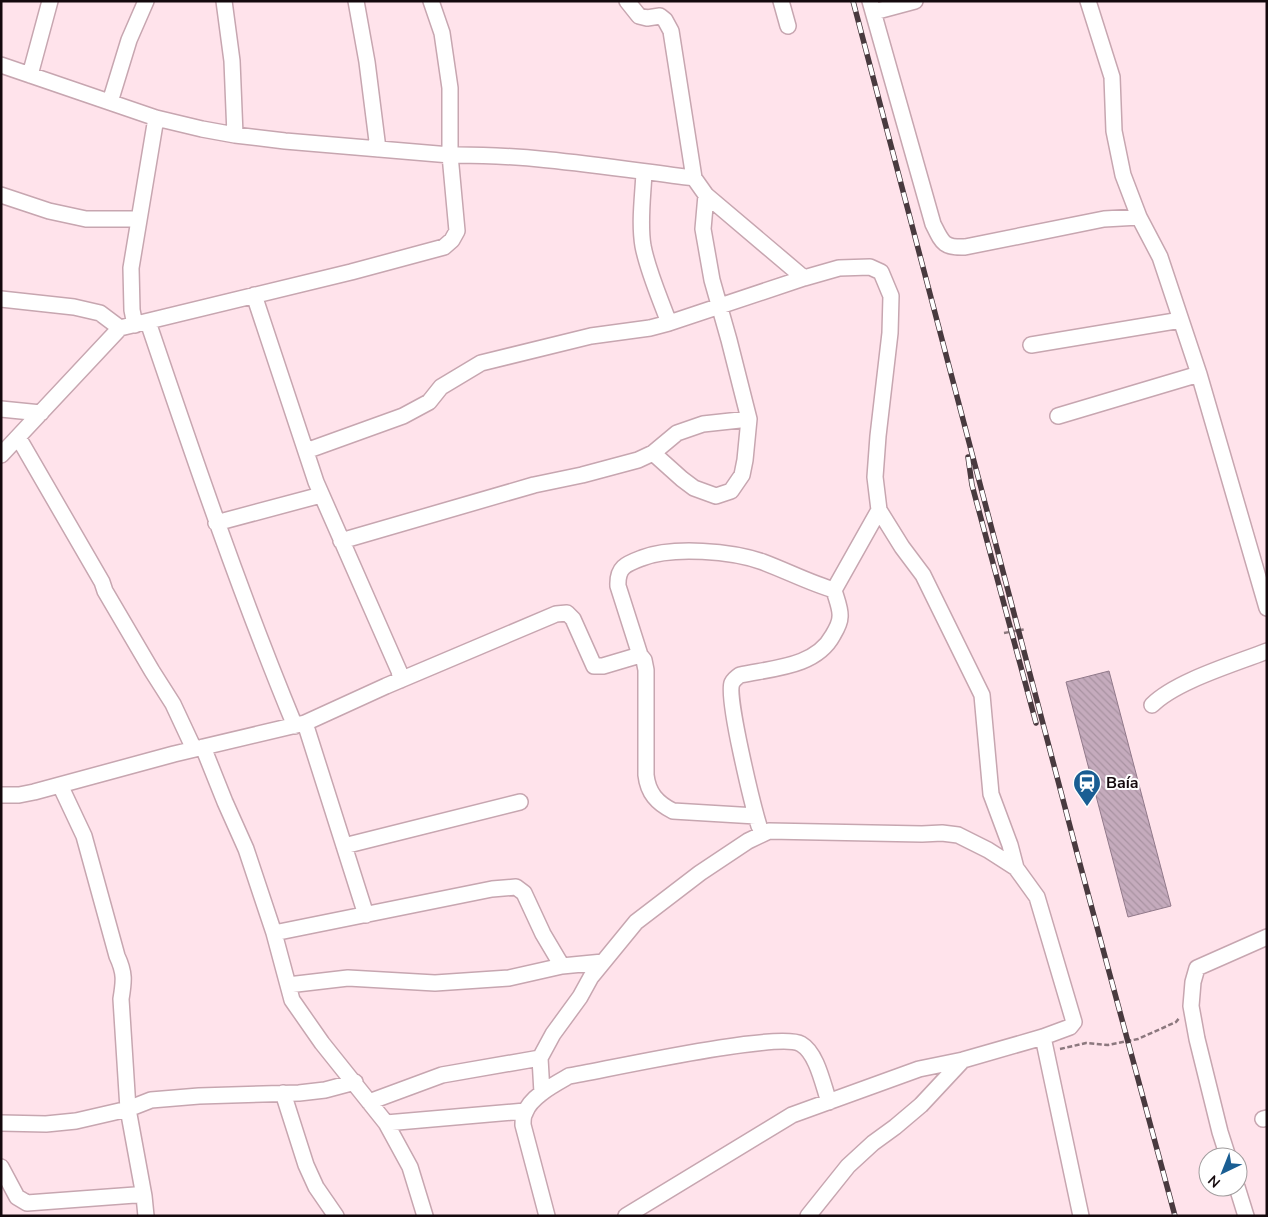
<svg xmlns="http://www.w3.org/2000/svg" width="1268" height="1217" font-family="'Nunito Sans',sans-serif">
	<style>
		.building { fill: url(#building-back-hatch); stroke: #91798a }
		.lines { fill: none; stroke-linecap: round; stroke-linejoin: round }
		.minor-casing { stroke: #c7a6b0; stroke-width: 18 }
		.path { stroke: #8c787e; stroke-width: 2.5; stroke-dasharray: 5 2.5; stroke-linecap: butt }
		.minor { stroke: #fff; stroke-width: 15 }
		.rail-casing { stroke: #493a3f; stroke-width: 5.5 }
		.rail { stroke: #fff; stroke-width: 4; stroke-dasharray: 11; stroke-linecap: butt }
		.labels { text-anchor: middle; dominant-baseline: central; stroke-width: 4; stroke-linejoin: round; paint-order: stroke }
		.poi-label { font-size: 16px; font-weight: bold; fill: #14090d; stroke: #fff; text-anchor: start }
	</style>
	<defs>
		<pattern id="building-back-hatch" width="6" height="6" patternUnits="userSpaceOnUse" patternTransform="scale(1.25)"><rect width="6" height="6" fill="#c5abbd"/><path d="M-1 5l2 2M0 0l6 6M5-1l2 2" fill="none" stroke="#a892a1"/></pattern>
	</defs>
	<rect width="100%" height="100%" fill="#ffe3eb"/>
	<path class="building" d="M 1109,671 L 1171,906 L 1128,917 L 1066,682 Z"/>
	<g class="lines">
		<g class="minor-casing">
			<path id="minor" d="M 224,1 L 232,61 L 235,135
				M 356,1 L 367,62 L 378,149
				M 627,1 L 639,16 L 647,18 L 660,16 L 665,20 L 671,31 L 694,178
				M 781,1 L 788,26
				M 870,1 L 933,224 C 942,242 943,248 965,247 L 1104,219 L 1139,217
				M 1088,1 L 1112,77 L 1114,131 L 1123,175 L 1139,217 L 1160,257 L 1199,374 L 1267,608
				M 874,12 L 915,1
				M 1,65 L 156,118 L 202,129 L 235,135 L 285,141 L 450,155 C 532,154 613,168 694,178 L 706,195 L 804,278
				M 30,75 L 50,1
				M 110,102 L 129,40 L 146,1
				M 644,172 C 643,196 639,222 643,246 C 648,272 660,298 669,323
				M 1,195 L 49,211 L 86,219 L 139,219
				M 254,295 L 316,482 L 399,671 L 401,680
				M 1,299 L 74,307 L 100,313 L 120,328
				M 148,322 C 194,458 240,593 295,726
				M 135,325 L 132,310 L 131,268 L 156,118
				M 1031,345 L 1181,320
				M 1,409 L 41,413
				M 1058,416 L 1199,374
				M 18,437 L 102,582 L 105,591 L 152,671 L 173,704 L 194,749
				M 306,451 L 403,416 L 429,402 L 441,387 L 481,363 L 591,336 L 650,328 L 669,323 L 804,278 L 839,268 L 870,267 L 881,272 L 891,296 L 890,333 L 878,436 L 875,477 L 879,510 L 902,547 L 923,575 L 982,695 L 991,794 L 1010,845 L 1016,868
				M 653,453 L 682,479 L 694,488 L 716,496 L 731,491 L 742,475 L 745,460 L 749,419 L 729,340 L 712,280 L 703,229 L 706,195
				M 1,455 L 120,328 L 351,272 L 444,247 L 452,240 L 457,231 L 450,155 L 450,88 L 442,33 L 431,1
				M 216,523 L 321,495
				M 341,541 L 534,485 L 582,475 L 638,460 L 653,453 L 677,433 L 703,424 L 749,419
				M 1152,705 C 1176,681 1234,664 1267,651
				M 305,723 L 366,915
				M 203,747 L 225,802 L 246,849 L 274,933 L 292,1000 L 322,1043 L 386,1123 L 410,1167 L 425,1216
				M 1,795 L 19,795 L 34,792 L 174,754 L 305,723 L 386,686 L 556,614 L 567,613 L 573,619 L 594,666 L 603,666 L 640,655
				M 756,816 L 673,811 C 657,803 648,793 646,775 L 646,670 L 644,660 L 640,655 L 618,586 C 617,567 626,564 642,558 C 673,546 732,551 763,562 C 787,571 810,583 834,590
				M 759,826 C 753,806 726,697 732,683 C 734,679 737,677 740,675 C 773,668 816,667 833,635 C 836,630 840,623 840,617 C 841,609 836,598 834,590 L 879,510
				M 344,846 L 520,802
				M 274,933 L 492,889 L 516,887 L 524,893 L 543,934 L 562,966
				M 288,985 L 348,978 L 435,983 L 509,978 L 562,966 L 603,962
				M 1043,1037 L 1081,1216
				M 283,1093 L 306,1165 L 316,1187 L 336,1216
				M 542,1093 L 540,1058 L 553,1034 L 580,997 L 591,977 L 636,922 L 700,873 L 748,841 L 769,831 L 922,834 L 942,833 L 958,835 L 988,850 L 1016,868 L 1037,897 L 1074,1022 L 1070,1027 L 1043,1037 L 963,1060 L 919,1069 L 792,1115 L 626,1216
				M 369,1102 L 442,1075 L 540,1058
				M 1263,1119 L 1267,1118
				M 1,1123 L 46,1124 L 76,1121 L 128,1109 L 151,1100 L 199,1096 L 299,1093 L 325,1090 L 355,1082
				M 386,1123 L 525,1111
				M 1228,1157 L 1220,1132 L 1197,1039 L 1191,1006 L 1193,982 L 1197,968 L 1267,937
				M 1,1167 L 17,1197 L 27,1203 L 135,1195 L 144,1196 L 128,1109 L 121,999 C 124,981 125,973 117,956 L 84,836 L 60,785
				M 1237,1187 L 1246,1216
				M 144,1196 L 146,1216
				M 547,1216 L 523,1125 C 523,1121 523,1116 525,1113 C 530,1097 555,1084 569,1076 C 605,1070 778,1031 801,1044 C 817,1053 823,1085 829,1102
				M 808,1216 L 848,1166 L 873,1143 L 895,1127 L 921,1105 L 963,1060"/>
		</g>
		<path class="path" d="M 1004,633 L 1026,629
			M 1060,1049 L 1086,1043 L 1108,1045 L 1138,1039 L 1176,1022 L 1180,1017"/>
		<use href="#minor" class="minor"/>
		<g class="rail-casing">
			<path id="rail" d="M 853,1 L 1077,853 L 1175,1216
				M 968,457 L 972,485 L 1036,723"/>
		</g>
		<use href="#rail" class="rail"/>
	</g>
	<defs>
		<g id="station-pin" transform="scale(1.4375)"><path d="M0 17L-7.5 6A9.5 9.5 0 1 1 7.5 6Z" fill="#1a5e93" stroke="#fff"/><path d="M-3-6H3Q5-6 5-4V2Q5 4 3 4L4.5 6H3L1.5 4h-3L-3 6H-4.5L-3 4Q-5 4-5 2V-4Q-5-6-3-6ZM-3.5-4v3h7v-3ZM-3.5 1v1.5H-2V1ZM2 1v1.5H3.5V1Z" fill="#fff"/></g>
	</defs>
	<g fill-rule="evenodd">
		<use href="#station-pin" x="1087" y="783"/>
	</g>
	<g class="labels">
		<g class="poi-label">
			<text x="1106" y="783">Baía</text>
		</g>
	</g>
	<rect width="1268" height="1217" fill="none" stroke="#14090d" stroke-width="5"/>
	<g transform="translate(1223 1172) rotate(223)"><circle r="24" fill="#ffffff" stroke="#a19d9e"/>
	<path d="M0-4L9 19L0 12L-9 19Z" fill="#1a5e93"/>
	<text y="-8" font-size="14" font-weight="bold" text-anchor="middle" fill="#14090d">N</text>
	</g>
</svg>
